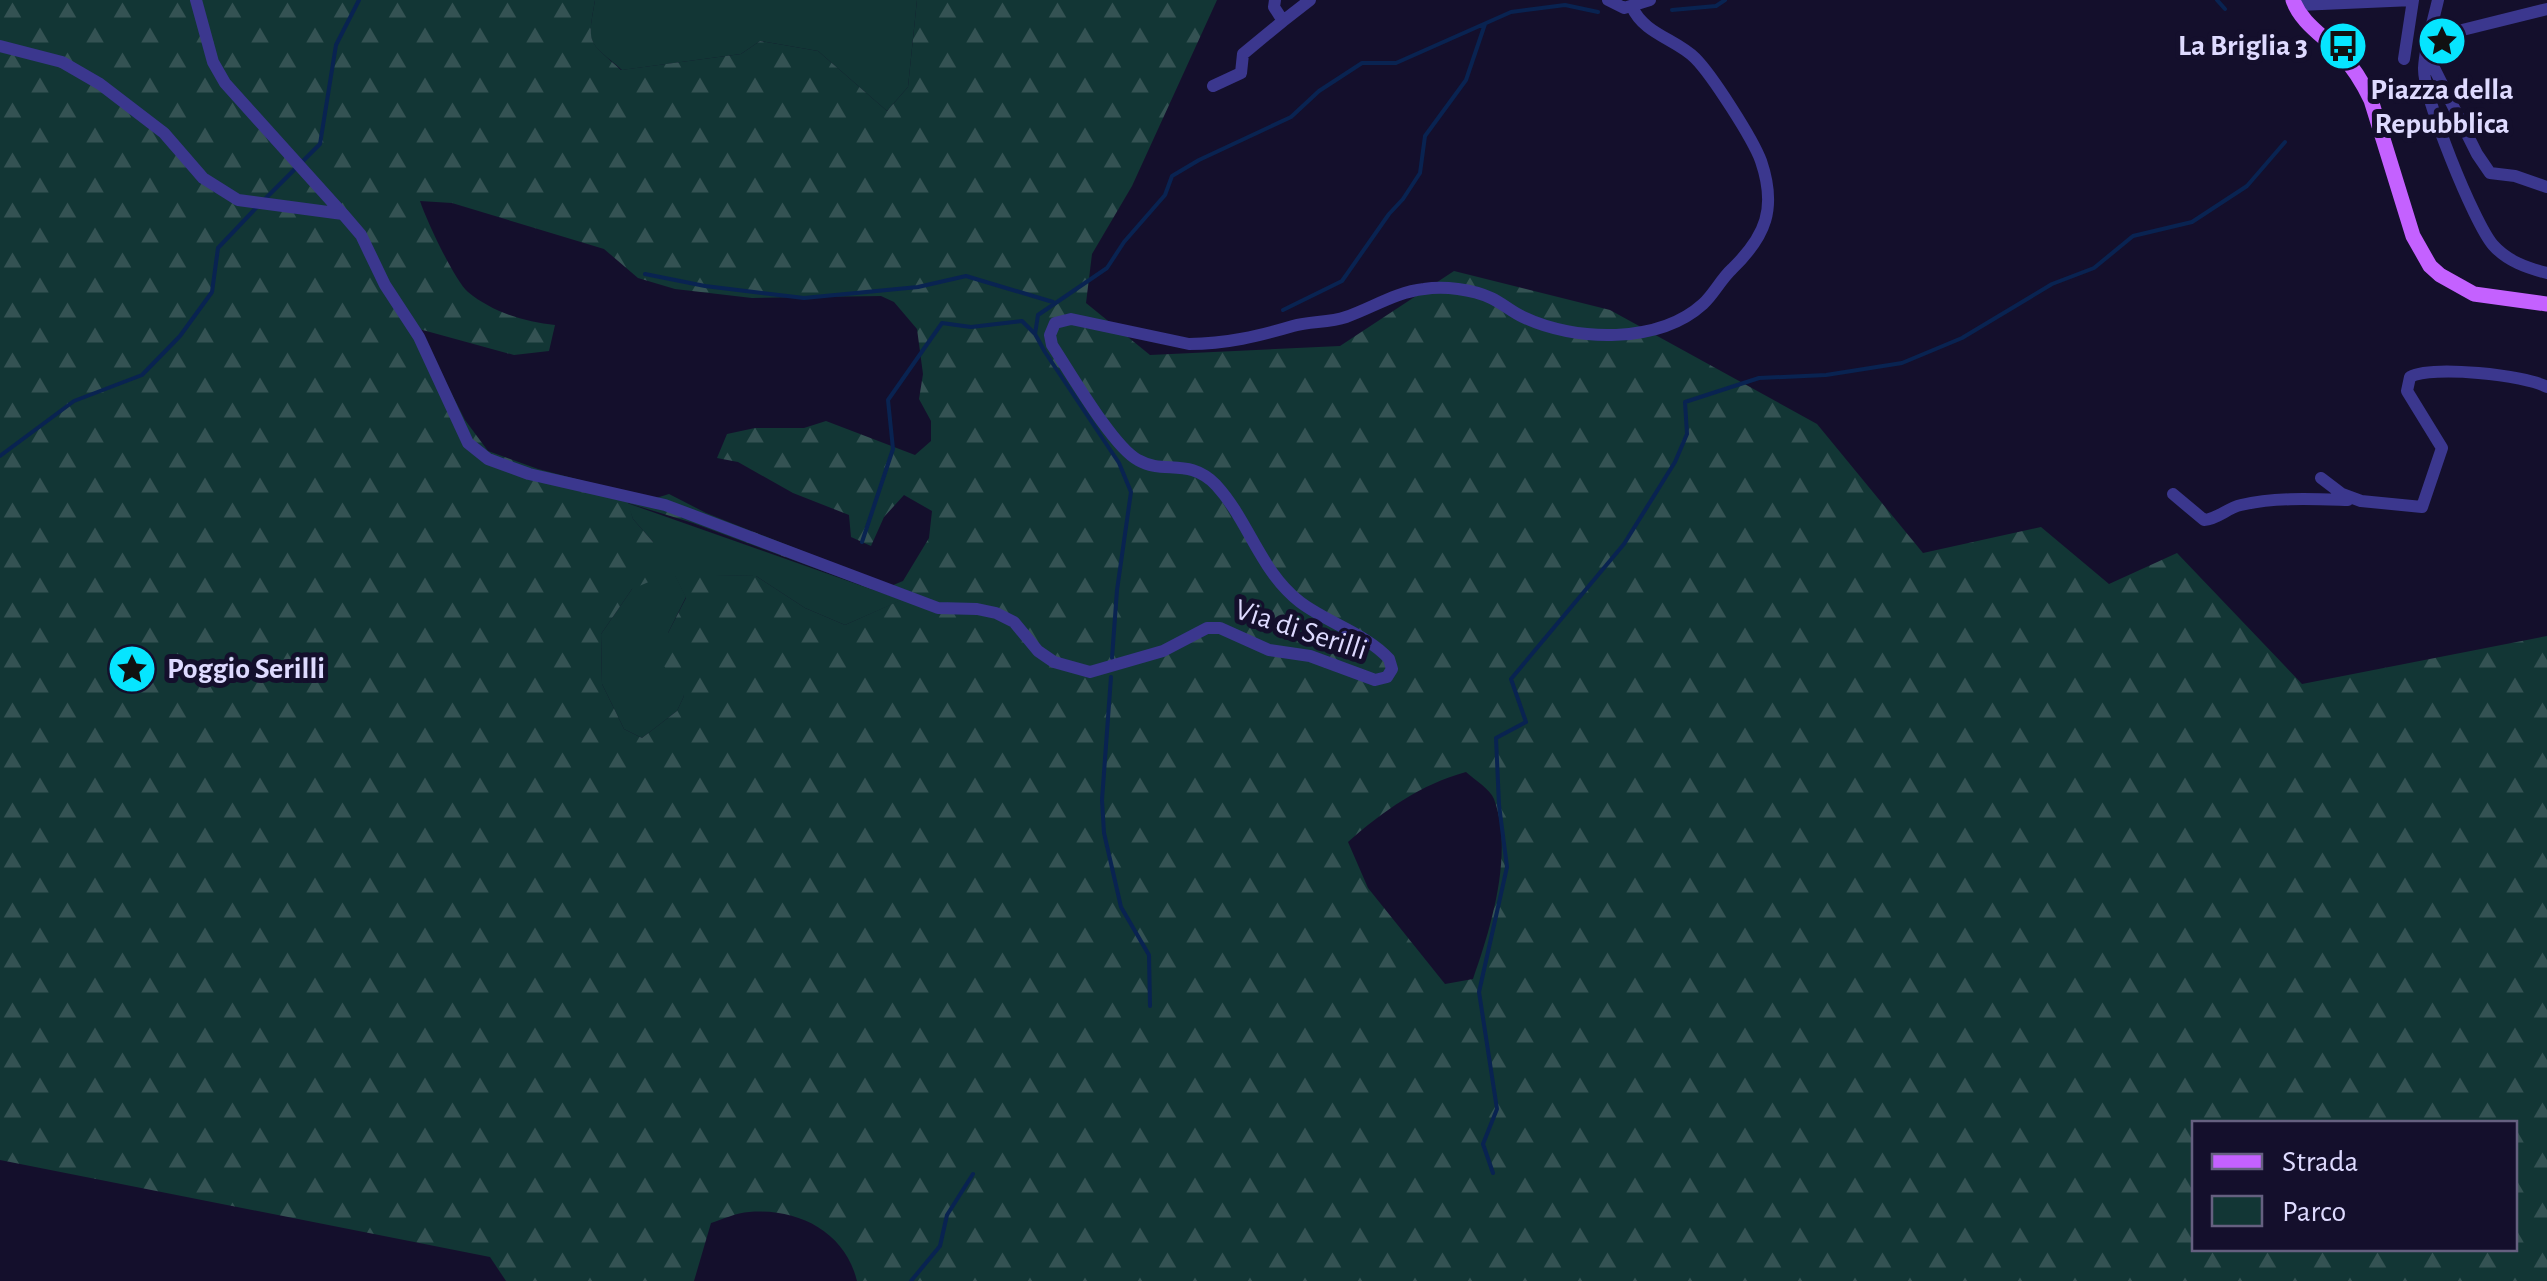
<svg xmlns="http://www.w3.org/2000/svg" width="2547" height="1281" font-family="'Alegreya Sans',sans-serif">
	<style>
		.green { fill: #123635 }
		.forest { fill: url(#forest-firs); fill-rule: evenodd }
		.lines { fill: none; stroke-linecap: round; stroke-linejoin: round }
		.stream { stroke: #092351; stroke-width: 4 }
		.minor { stroke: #3b378e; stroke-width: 12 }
		.major { stroke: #c461ff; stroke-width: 15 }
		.labels { text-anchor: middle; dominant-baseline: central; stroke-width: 10; stroke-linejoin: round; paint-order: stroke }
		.poi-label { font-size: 30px; font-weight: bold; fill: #dedaff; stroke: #140f2c; text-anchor: end }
		.street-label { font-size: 30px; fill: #dedaff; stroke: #140f2c }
	</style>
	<defs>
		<pattern id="forest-firs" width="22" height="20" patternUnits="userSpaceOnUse" patternTransform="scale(2.5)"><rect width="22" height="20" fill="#123635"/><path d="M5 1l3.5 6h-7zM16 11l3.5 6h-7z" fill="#345253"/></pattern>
	</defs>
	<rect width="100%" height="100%" fill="#140f2c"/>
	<path class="green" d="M 595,0 L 917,0 L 908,87 L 887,111 L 818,51 L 760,41 L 741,54 L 622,70 C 587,40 587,46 595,0 Z
		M 627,503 L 902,600 L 845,625 L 805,608 L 756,576 L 675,575 L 686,597 L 668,633 L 684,696 L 677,711 L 642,738 L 624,729 L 602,684 L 601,634 L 632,589 L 653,542 L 633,519 Z"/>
	<path class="forest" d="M 0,0 L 595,0 C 587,46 588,40 621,70 L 741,54 L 760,41 L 818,51 L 887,111 L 908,87 L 917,0 L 1217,0 L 1132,186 L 1092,254 L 1086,303 L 1150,355 L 1340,346 L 1454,271 L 1610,310 L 1817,424 L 1923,553 L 2041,527 L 2109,584 L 2177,553 L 2302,684 L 2547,636 L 2547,1281 L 857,1281 C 845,1231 797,1208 749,1212 C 736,1213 723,1219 711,1223 L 694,1281 L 506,1281 L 490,1257 L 0,1160 ZM 420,201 L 452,203 L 604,249 L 638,278 L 675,289 L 752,298 L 881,296 L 894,302 L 917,329 L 923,374 L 919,399 L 931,421 L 931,441 L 915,455 L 826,421 L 804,428 L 755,428 L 727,434 L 717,458 L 738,462 L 793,493 L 849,515 L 851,537 L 871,546 L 884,517 L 904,495 L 932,511 L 929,538 L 903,581 L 891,586 L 706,513 L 669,494 L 653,499 L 538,469 L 488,451 L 465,420 L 419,329 L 514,355 L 549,351 L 555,325 C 525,322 492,312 468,292 C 454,280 426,219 420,201 ZM 628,503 L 693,523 L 901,600 L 845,625 L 805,608 L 756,576 L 674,574 L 686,598 L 668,633 L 664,666 L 684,696 L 677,711 L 642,738 L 624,729 L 602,684 L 601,634 L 632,589 L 663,576 L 653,542 L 633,519 ZM 1466,772 C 1475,780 1490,789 1494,799 C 1514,853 1491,928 1473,979 L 1445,984 L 1368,888 L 1348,842 C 1383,811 1421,784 1466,772 ZM 2194,1124 L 2514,1124 L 2514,1248 L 2194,1248 Z"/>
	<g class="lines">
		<path class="stream" d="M 2217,0 L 2225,9
			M 1672,10 L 1716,6 L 1725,0
			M 303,161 L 320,144 L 336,45 L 359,0
			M 264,200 L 296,168
			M 645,274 L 705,286 L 804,298 L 918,287 L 966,276 L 1053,302
			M 1283,310 L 1342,281 L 1389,214 L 1403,199 L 1420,173 L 1425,136 L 1466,80 L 1485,24
			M 0,456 L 74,401 L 142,375 L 180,336 L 212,292 L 218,248 L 257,207
			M 862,542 L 893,449 L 888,400 L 942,323 L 971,327 L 1022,321 L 1035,334
			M 1112,658 L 1117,590 L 1131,492 L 1119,463 L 1045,352 L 1035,334 L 1038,315 L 1107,268 L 1124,242 L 1165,195 L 1172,176 L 1199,160 L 1291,117 L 1319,91 L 1362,63 L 1396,63 L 1511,12 L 1565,5 L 1598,12
			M 1111,677 L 1102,800 L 1104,833 L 1121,907 L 1149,955 L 1150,1006
			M 1493,1173 L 1483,1144 L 1497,1109 L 1479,992 L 1507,867 L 1499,805 L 1496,738 L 1526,722 L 1511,679 L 1624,544 L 1675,462 L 1687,434 L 1685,402 L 1759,378 L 1826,375 L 1902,363 L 1962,338 L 2052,284 L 2094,268 L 2133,236 L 2192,222 L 2247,186 L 2285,142
			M 911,1281 L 940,1246 L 947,1215 L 973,1174"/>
		<path class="minor" d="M 196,0 L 213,62 L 225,83 L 343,214
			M 1275,0 L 1274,7 L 1283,21 L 1310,0
			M 1608,0 L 1624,8 L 1650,0
			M 2298,0 L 2299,5 L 2413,0
			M 2438,0 C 2433,22 2425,46 2424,68 C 2423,97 2474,223 2493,245 C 2507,261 2527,268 2547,273
			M 2430,38 L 2547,9
			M 0,46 L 62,62 L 100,84 L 164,133 L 203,178 L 238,200 L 343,214 L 361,235 L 385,285 L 419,337 L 468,443 L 488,459 L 529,474 L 665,505 L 938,608 L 977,609 L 996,613 L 1014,622 L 1038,651 L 1054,662 L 1090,672 L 1163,651 L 1207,628 L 1220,628 L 1269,650 L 1310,656 L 1375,680 L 1387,677 L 1392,669 L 1389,659 C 1368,635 1326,622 1300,602 C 1260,571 1249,521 1216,485 C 1189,457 1164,475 1138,460 C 1113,447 1070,372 1052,345 L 1050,335 L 1055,323 L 1071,319 L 1189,344 C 1226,344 1259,336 1293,326 C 1310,321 1329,323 1346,317 C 1372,308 1396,292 1424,289 C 1444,286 1472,289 1491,298 C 1502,303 1512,312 1523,317 C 1575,342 1659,344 1703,304 C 1714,294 1721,279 1732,269 C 1766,236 1777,208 1761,161 C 1753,139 1712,75 1695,58 C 1676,39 1644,34 1632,7
			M 2428,56 L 2477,154 L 2490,173 L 2515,176 L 2547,187
			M 2404,59 L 2413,0
			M 1213,86 L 1241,73 L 1243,54 L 1283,21
			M 2321,478 L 2342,494 L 2361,501 L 2422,507 L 2442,448 L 2407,391 L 2410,377 C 2432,365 2525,375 2547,387
			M 2173,494 L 2204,520 C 2218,519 2227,508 2241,505 C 2275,497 2314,499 2348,500"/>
		<path class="major" d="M 2293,0 C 2301,23 2324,36 2340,53 C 2353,67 2363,83 2371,100 L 2413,236 L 2430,266 L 2440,275 L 2474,294 L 2547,304"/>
	</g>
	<defs>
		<g id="sight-disc" transform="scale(2.5)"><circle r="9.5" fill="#06e5ff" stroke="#140f2c"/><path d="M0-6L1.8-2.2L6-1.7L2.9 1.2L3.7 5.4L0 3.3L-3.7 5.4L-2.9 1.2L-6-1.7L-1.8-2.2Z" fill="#111"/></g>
		<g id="bus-disc" transform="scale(2.5)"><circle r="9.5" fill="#06e5ff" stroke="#140f2c"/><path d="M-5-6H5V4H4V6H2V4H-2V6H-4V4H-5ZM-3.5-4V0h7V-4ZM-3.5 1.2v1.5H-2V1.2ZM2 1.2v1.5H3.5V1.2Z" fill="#111"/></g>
	</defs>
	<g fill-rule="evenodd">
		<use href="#sight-disc" x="2442" y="41"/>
		<use href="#bus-disc" x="2343" y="46"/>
		<use href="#sight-disc" x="132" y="669"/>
	</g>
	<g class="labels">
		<g class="poi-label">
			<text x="2308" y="46">La Briglia 3</text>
			<text x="2442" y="90" text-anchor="middle">Piazza della<tspan x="2442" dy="34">Repubblica</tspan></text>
			<text x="167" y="669" text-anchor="start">Poggio Serilli</text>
		</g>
		<g class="street-label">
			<text transform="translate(1301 630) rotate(18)">Via di Serilli</text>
		</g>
	</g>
	<rect x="2192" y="1121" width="325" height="130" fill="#140f2c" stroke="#656080" stroke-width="2.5"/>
	<rect x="2212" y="1154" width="50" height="15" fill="#c461ff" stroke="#656080" stroke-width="2.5"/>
	<text x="2282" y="1171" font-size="30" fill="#dedaff">Strada</text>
	<rect x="2212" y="1196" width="50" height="30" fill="#123635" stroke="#656080" stroke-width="2.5"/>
	<text x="2282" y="1221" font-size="30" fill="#dedaff">Parco</text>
</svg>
